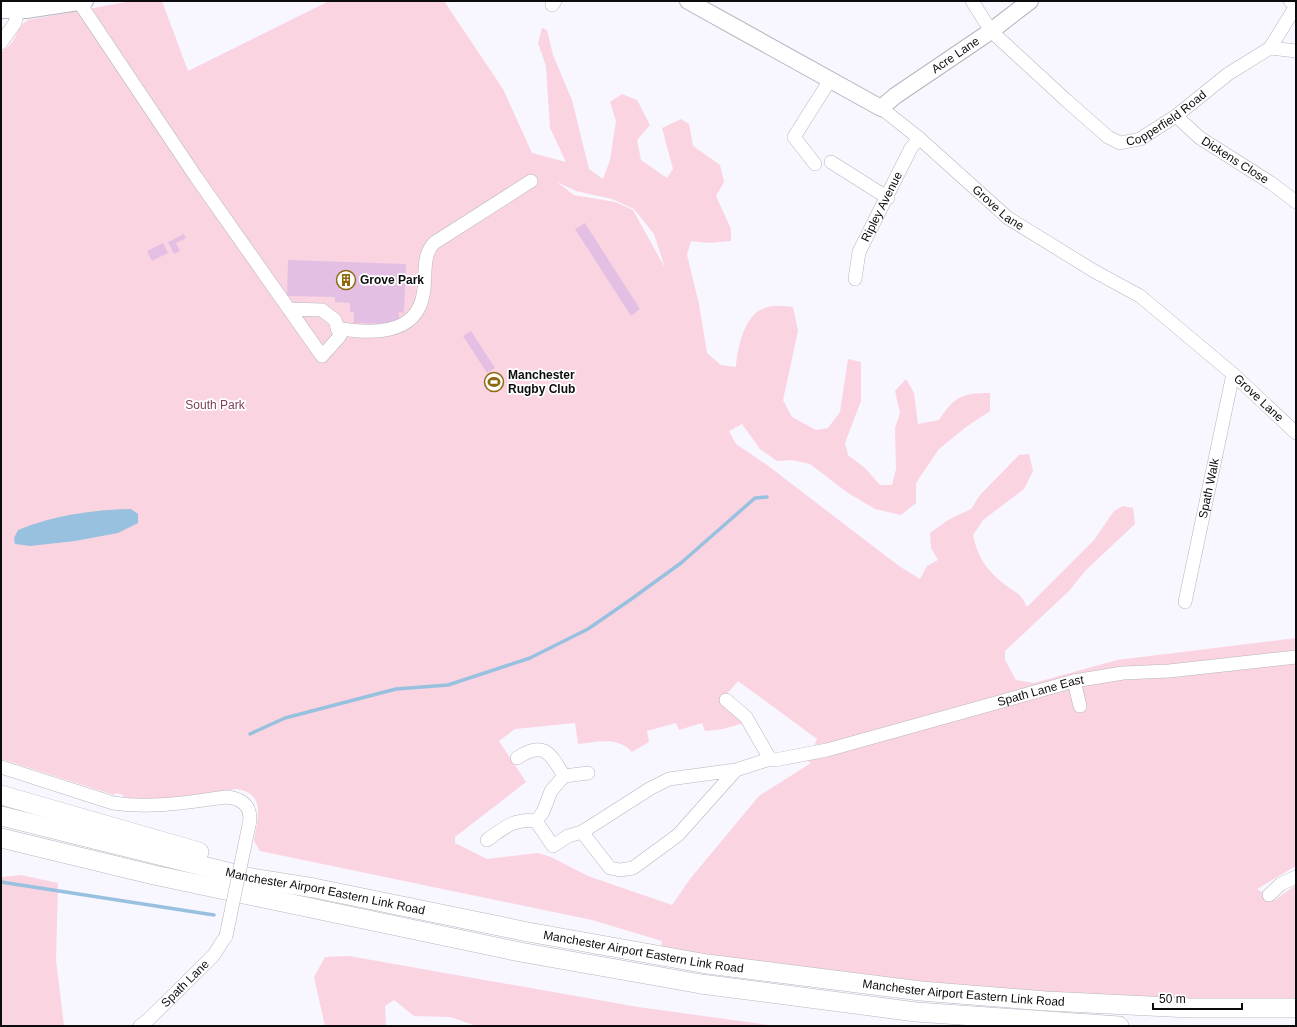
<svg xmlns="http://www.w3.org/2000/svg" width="1297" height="1027" font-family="Helvetica,sans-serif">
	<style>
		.green { fill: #fbd4e2; fill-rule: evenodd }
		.water { fill: #97c1de }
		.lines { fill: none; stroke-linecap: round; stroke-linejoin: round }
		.stream { stroke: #97c1de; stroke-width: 3.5 }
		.building { fill: #e3c0e3 }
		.minor-casing { stroke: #b7b5be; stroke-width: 14 }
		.major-casing { stroke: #b7b5be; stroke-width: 18 }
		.highway-casing { stroke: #b7b5be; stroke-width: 20 }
		.minor { stroke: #fff; stroke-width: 13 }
		.major { stroke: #fff; stroke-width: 16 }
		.highway { stroke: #fff; stroke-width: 19 }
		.minor-bridge-casing { stroke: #b7b5be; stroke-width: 14; stroke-linecap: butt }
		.minor-bridge { stroke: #fff; stroke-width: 13 }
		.labels { text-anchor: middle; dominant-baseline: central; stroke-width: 3.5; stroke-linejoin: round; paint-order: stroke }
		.street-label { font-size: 12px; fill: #0c0b0e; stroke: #fff }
		.poi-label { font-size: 12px; font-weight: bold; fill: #0c0b0e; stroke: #fff; text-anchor: start }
		.park-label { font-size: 12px; fill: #7f415b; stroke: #fff }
	</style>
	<rect width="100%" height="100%" fill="#f8f6ff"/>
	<path class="green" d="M 131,1 L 162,1 L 188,71 L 329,1 L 444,1 L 503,89 L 532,153 L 566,162 L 550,128 L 546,66 L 538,43 L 542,28 L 547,30 L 553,55 L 572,100 L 589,169 L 603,179 L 610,160 L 616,121 L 610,102 L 622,94 L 637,100 L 650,125 L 637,140 L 641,160 L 667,178 L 673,169 L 662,128 L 681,119 L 689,124 L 693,146 L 720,165 L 724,182 L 716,196 L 731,229 L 731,241 L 708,243 L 691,241 L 687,255 L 699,304 L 707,353 L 721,365 L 736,367 C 737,349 744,317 762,309 C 772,304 783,306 793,307 L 798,331 L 783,400 L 792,417 L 816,430 L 828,428 L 840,412 L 848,359 L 861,362 L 861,401 L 845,443 L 848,455 L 865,468 L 880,485 L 892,485 L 896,469 L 895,428 L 900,413 L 895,391 L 906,379 L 914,393 L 918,424 L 939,420 C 955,396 962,393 990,393 L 990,411 L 966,427 L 939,449 L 916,483 L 916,503 L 901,515 L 875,509 L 848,493 L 810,464 L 792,460 L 777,461 L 760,449 L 742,424 L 729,431 L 736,444 L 767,465 L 899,566 L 920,579 L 927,566 L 938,560 L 931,548 L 930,533 L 948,520 L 971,509 L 980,495 L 1019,455 L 1029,454 L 1033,471 L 1024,489 L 983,520 L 973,535 C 977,556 987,571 1004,584 C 1017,594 1020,592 1027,607 L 1094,540 L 1114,511 L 1123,506 L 1133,508 L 1135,524 L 1086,570 L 1069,591 L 1005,651 L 1005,660 L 1016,680 L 1034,683 L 1117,660 L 1296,638 L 1296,866 L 1257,889 L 1275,900 L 1296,885 L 1296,1000 L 1261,1003 L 1040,993 L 892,981 L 661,949 L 662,941 L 592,920 L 260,851 L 254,841 C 257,819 267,794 237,789 L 167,799 L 138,799 L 123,797 L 123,795 L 116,793 L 114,795 L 1,759 L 1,52 C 19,42 15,27 28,20 ZM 557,182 L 576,191 L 612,199 L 634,209 L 654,234 L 665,268 L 633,210 L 615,202 L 574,195 ZM 738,681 L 817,739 L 808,761 L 811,763 L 759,796 L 690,879 L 672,905 L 588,876 L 551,857 L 538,853 L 487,859 L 455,843 L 455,837 L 526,782 L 499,741 L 515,729 L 575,723 L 578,744 C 597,742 618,736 632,752 L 649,742 L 647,731 L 676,723 L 679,730 L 702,723 L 705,731 L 723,729 L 744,723 L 721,701 Z
		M 21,875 L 58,883 L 56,960 L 64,1026 L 1,1026 L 1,877 Z
		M 349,956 L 638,1007 L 776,1026 L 477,1026 L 450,1017 L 414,1016 L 394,1000 L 385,1006 L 386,1026 L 325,1026 L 314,977 L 325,957 Z"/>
	<path class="water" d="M 131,509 L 138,514 L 138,523 L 118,533 L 75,541 L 30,546 L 15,544 L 14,538 L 18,530 C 55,515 91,510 131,509 Z"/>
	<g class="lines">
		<path class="stream" d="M 250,734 L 285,718 L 396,689 L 448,685 L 530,658 L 588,629 L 630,600 L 681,563 L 755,498 L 767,497
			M 1,882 L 214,915"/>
	</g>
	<path class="building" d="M 585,223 L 640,309 L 631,316 L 575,229 Z
		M 184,234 L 186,238 L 176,243 L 180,251 L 174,254 L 168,242 Z
		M 163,243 L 168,253 L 152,261 L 147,251 Z
		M 288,260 L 406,264 L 404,313 L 399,312 L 399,324 L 354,323 L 354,312 L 350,312 L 350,303 L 335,302 L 335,297 L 287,296 Z
		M 471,331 L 495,368 L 487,373 L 463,336 Z"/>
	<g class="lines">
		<g class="minor-casing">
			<g id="minor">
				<path id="s1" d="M 972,1 L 991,31 L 1067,101 L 1108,137 L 1120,143 L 1140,139 L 1176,116 L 1228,74 L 1270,48 L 1296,51"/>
				<path d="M 79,2 L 196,177 L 322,356 L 340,336 L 335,320 L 322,310 L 290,309"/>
				<path d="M 552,5 L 555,1"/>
				<path d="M 1,43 L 15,23 L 18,10"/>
				<path d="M 1270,48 L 1296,6 L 1290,1"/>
				<path id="s2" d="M 881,108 L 919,138 L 1008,218 L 1094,271 L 1140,296 L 1233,374 L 1296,433"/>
				<path id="s3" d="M 1176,116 L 1200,138 L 1271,183 L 1296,202"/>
				<path d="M 831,162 L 888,198"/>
				<path d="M 815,164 L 794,137 L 830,80"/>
				<path id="s4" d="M 855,279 L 859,252 L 911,148 L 919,138"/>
				<path d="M 337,328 C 369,334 416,336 423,295 C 427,279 421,256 434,243 L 531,181"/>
				<path id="s5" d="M 1185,602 L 1233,374"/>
				<path d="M 1074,681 L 1080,706"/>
				<path d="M 726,700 L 746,717 L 770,759"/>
				<path d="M 517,758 C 544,740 550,753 564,776 L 551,791 L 543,812 L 536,821"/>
				<path d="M 1,767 L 113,803 C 153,809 187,802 227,797 C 243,799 253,807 249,825"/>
				<path id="s6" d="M 736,770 L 678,835 L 633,868 L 620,870 L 610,868 L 582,832 L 651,788 L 669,779 L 736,770 L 770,759 L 775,760 L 827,750 L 1074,681 L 1123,673 L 1169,671 L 1296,657"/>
				<path d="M 564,776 L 588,773"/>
				<path d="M 487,840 C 504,828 514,818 536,821 L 553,846 L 568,836 L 582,832"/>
				<path d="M 1269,895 L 1281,884 L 1296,877"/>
				<path id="s7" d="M 140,1026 L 149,1019 L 213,956 L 226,936"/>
			</g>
		</g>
		<g class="major-casing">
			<g id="major">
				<path id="s8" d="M 688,1 L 881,108 L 895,96 L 991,31 L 1030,1"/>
				<path d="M 1,10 L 26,10 L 85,1"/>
			</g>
		</g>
		<g class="highway-casing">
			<g id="highway">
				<path d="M 1,795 L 199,852"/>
				<path id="s9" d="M 1,816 L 251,878 L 314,888 L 528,932 L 707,964 L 921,991 L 1046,1001 L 1190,1008 L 1296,1008"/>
				<path d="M 1,838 L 154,875 L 520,952 L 701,984 L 916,1012 L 1119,1026"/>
			</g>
		</g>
		<use href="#minor" class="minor"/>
		<use href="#major" class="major"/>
		<use href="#highway" class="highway"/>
		<g class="minor-bridge-casing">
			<path id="minor-bridge" d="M 226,936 L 249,825"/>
		</g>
		<use href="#minor-bridge" class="minor-bridge"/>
	</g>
	<defs>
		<g id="building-ring" transform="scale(1)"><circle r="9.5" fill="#fff" stroke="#90680f" stroke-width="1.5"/><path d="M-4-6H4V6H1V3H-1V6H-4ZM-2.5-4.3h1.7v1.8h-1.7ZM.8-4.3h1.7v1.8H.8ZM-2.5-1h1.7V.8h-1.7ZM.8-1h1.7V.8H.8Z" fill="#90680f"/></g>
		<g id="stadium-ring" transform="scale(1)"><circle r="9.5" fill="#fff" stroke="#90680f" stroke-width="1.5"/><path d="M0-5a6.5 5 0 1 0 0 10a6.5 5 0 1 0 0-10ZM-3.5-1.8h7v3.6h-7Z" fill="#90680f"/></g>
	</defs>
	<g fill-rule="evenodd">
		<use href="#building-ring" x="346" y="280"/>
		<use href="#stadium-ring" x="494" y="382"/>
	</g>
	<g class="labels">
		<g class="street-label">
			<text stroke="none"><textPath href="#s8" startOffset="312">Acre Lane</textPath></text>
			<text stroke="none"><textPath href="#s1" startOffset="260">Copperfield Road</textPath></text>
			<text stroke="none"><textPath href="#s3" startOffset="74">Dickens Close</textPath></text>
			<text stroke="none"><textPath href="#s4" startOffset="78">Ripley Avenue</textPath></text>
			<text stroke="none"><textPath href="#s2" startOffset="154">Grove Lane</textPath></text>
			<text stroke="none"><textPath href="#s2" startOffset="478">Grove Lane</textPath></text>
			<text stroke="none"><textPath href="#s5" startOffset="116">Spath Walk</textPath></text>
			<text stroke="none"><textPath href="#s6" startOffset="697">Spath Lane East</textPath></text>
			<text stroke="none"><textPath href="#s9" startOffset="333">Manchester Airport Eastern Link Road</textPath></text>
			<text stroke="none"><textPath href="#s9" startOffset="657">Manchester Airport Eastern Link Road</textPath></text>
			<text stroke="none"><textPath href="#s7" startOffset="62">Spath Lane</textPath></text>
			<text stroke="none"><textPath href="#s9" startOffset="980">Manchester Airport Eastern Link Road</textPath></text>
		</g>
		<g class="poi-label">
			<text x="360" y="280">Grove Park</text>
			<text x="508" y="375">Manchester<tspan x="508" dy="14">Rugby Club</tspan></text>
		</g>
		<g class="park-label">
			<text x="215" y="405">South Park</text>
		</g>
	</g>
	<rect width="1297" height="1027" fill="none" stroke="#0c0b0e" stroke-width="4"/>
	<path d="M1153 1003v6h89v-6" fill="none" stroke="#0c0b0e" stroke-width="2"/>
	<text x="1159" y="1003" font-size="12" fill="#0c0b0e" stroke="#ffffff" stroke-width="3" paint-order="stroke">50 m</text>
</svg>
